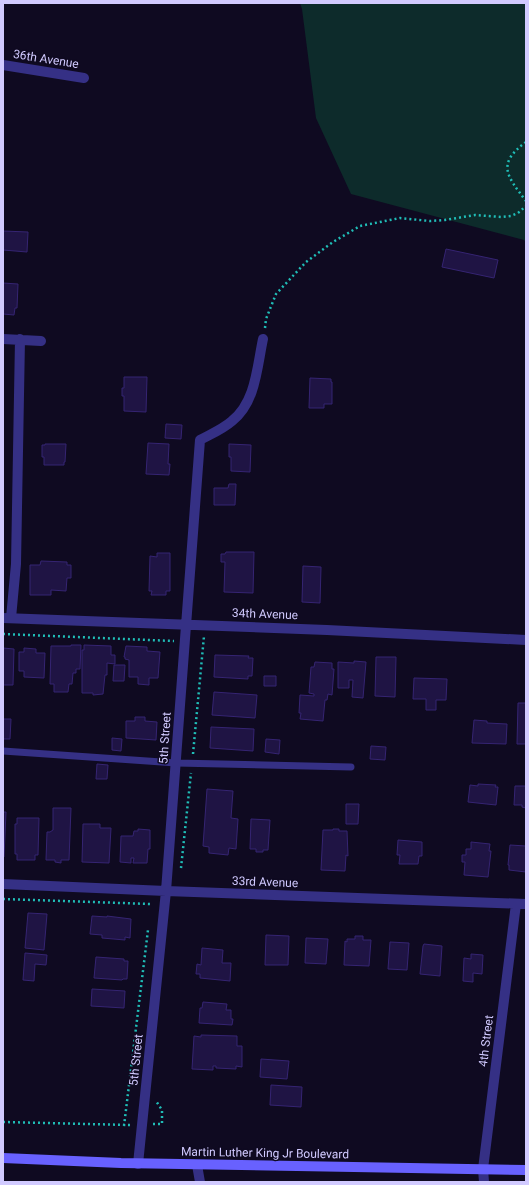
<svg xmlns="http://www.w3.org/2000/svg" width="529" height="1185" font-family="Roboto,sans-serif">
	<style>
		.green { fill: #0d2b2b }
		.building { fill: #1f1444; stroke: #352472 }
		.lines { fill: none; stroke-linecap: round; stroke-linejoin: round }
		.path { stroke: #20bdb7; stroke-width: 2.5; stroke-dasharray: 2 3; stroke-linecap: butt }
		.lane { stroke: #353085; stroke-width: 7 }
		.street { stroke: #353085; stroke-width: 10 }
		.secondary { stroke: #6861ff; stroke-width: 10 }
		.labels { text-anchor: middle; dominant-baseline: central; stroke-width: 3; stroke-linejoin: round; paint-order: stroke }
		.street-label { font-size: 12px; fill: #d1caff; stroke: #0f0a21 }
	</style>
	<rect width="100%" height="100%" fill="#0f0a21"/>
	<path class="green" d="M 300,3 L 526,3 L 526,242 L 524,240 L 351,194 L 316,118 L 302,9 Z"/>
	<path class="building" d="M 3,231 L 28,232 L 27,252 L 3,250 Z
		M 446,249 L 498,260 L 494,278 L 442,267 Z
		M 3,283 L 18,284 L 17,308 L 15,308 L 14,315 L 3,314 Z
		M 124,377 L 147,377 L 146,412 L 124,411 L 124,396 L 122,396 L 122,388 L 124,388 Z
		M 310,378 L 331,379 L 331,382 L 332,382 L 332,404 L 324,404 L 324,408 L 309,408 Z
		M 166,424 L 182,425 L 181,439 L 165,438 Z
		M 148,443 L 169,444 L 168,464 L 170,464 L 169,475 L 146,474 Z
		M 45,444 L 66,444 L 65,462 L 64,462 L 64,465 L 44,465 L 44,457 L 42,457 L 42,445 L 45,445 Z
		M 229,444 L 251,445 L 250,472 L 231,471 L 231,457 L 229,457 Z
		M 229,484 L 236,484 L 235,505 L 214,505 L 214,488 L 228,488 Z
		M 226,552 L 254,552 L 253,593 L 224,592 L 225,562 L 221,562 L 221,554 L 225,554 Z
		M 157,553 L 170,553 L 170,591 L 166,591 L 166,595 L 151,595 L 152,591 L 149,591 L 150,556 L 157,557 Z
		M 41,561 L 67,562 L 67,565 L 71,565 L 71,578 L 67,578 L 66,591 L 51,590 L 51,595 L 30,595 L 30,565 L 40,565 Z
		M 303,566 L 321,567 L 320,603 L 302,602 Z
		M 71,645 L 81,645 L 80,669 L 76,669 L 76,673 L 73,673 L 72,684 L 69,684 L 68,692 L 54,692 L 54,684 L 50,684 L 51,646 L 71,646 Z
		M 84,645 L 111,646 L 111,655 L 115,655 L 115,664 L 107,663 L 107,675 L 105,675 L 103,694 L 93,695 L 93,693 L 82,693 L 82,650 L 84,650 Z
		M 126,646 L 147,647 L 147,651 L 160,652 L 158,678 L 149,678 L 149,685 L 138,684 L 138,677 L 129,677 L 129,660 L 125,659 L 125,657 L 124,657 Z
		M 3,648 L 14,649 L 13,685 L 3,685 Z
		M 24,648 L 36,649 L 36,653 L 45,653 L 44,678 L 24,677 L 24,671 L 19,671 L 19,652 L 24,652 Z
		M 215,655 L 249,656 L 248,658 L 253,658 L 252,676 L 248,676 L 248,679 L 214,677 Z
		M 376,657 L 396,657 L 395,697 L 375,696 Z
		M 354,661 L 366,662 L 363,698 L 352,697 L 353,680 L 349,680 L 349,688 L 338,688 L 338,662 L 354,663 Z
		M 315,662 L 332,663 L 332,669 L 334,669 L 332,695 L 328,694 L 327,700 L 325,700 L 323,721 L 300,719 L 301,713 L 299,713 L 300,695 L 314,696 L 314,694 L 309,693 L 311,667 L 314,667 Z
		M 114,665 L 125,665 L 124,681 L 113,681 Z
		M 264,676 L 276,676 L 276,686 L 264,686 Z
		M 414,678 L 447,679 L 446,700 L 436,700 L 436,710 L 426,710 L 426,699 L 413,699 Z
		M 214,692 L 257,695 L 255,718 L 212,715 Z
		M 518,703 L 526,703 L 526,744 L 517,744 Z
		M 135,717 L 145,717 L 145,721 L 157,722 L 156,740 L 126,738 L 126,721 L 135,721 Z
		M 3,719 L 11,719 L 10,739 L 3,739 Z
		M 474,720 L 487,721 L 487,723 L 507,724 L 506,744 L 472,743 Z
		M 211,727 L 254,729 L 253,751 L 210,748 Z
		M 112,738 L 122,739 L 121,751 L 112,750 Z
		M 266,739 L 280,740 L 279,754 L 265,752 Z
		M 371,746 L 386,747 L 385,760 L 370,759 Z
		M 97,764 L 108,765 L 107,779 L 96,779 Z
		M 478,784 L 496,785 L 495,787 L 498,787 L 496,805 L 468,802 L 470,785 L 478,786 Z
		M 515,786 L 526,786 L 526,808 L 522,807 L 522,805 L 514,805 Z
		M 207,789 L 233,791 L 231,818 L 238,819 L 236,849 L 229,848 L 228,855 L 209,853 L 209,847 L 203,846 Z
		M 346,804 L 359,804 L 358,824 L 346,824 Z
		M 53,808 L 71,808 L 69,860 L 61,860 L 61,863 L 55,862 L 55,860 L 46,860 L 47,832 L 50,832 L 53,830 Z
		M 3,812 L 6,812 L 4,857 L 3,857 Z
		M 17,818 L 39,818 L 38,855 L 35,855 L 35,860 L 17,860 L 17,854 L 15,854 L 15,824 L 17,824 Z
		M 251,819 L 270,820 L 268,850 L 263,850 L 263,852 L 256,852 L 256,849 L 250,849 Z
		M 83,824 L 100,824 L 100,828 L 111,828 L 109,863 L 82,862 Z
		M 138,829 L 150,830 L 150,849 L 148,849 L 147,863 L 133,863 L 134,858 L 131,858 L 131,863 L 120,862 L 121,836 L 133,836 L 134,831 L 138,831 Z
		M 333,829 L 339,829 L 339,831 L 347,831 L 348,856 L 346,855 L 345,871 L 321,870 L 323,830 L 333,830 Z
		M 398,840 L 422,842 L 422,856 L 419,856 L 418,864 L 399,864 L 400,855 L 397,855 Z
		M 471,842 L 490,844 L 489,851 L 491,851 L 488,877 L 464,875 L 465,862 L 462,862 L 462,855 L 466,855 L 466,849 L 471,849 Z
		M 510,845 L 526,846 L 526,872 L 509,870 L 509,865 L 508,865 Z
		M 28,913 L 47,914 L 44,950 L 25,948 Z
		M 92,916 L 107,917 L 107,916 L 131,919 L 130,938 L 125,937 L 125,940 L 102,938 L 102,935 L 90,934 Z
		M 266,935 L 289,936 L 288,965 L 265,965 Z
		M 355,936 L 363,936 L 363,940 L 371,940 L 369,966 L 344,965 L 345,941 L 347,942 L 347,939 L 355,939 Z
		M 306,938 L 328,939 L 326,964 L 305,963 Z
		M 390,942 L 409,943 L 407,970 L 388,969 Z
		M 424,944 L 442,946 L 440,976 L 420,974 L 423,946 Z
		M 202,948 L 223,950 L 222,963 L 231,963 L 230,981 L 200,978 L 200,974 L 196,974 L 197,964 L 201,965 Z
		M 25,953 L 47,955 L 46,965 L 35,964 L 34,981 L 23,980 Z
		M 471,954 L 483,955 L 482,974 L 473,973 L 473,982 L 463,981 L 464,958 L 471,959 Z
		M 96,957 L 124,959 L 124,961 L 128,961 L 127,979 L 123,979 L 122,980 L 94,978 Z
		M 92,989 L 125,991 L 124,1008 L 91,1006 Z
		M 203,1002 L 227,1004 L 226,1010 L 231,1010 L 231,1019 L 233,1019 L 232,1025 L 199,1023 L 200,1008 L 202,1008 Z
		M 201,1035 L 237,1036 L 237,1046 L 242,1046 L 242,1067 L 236,1066 L 236,1069 L 216,1068 L 216,1066 L 213,1066 L 213,1070 L 192,1069 L 194,1036 L 201,1037 Z
		M 261,1059 L 289,1061 L 287,1079 L 260,1077 Z
		M 271,1085 L 302,1087 L 301,1107 L 270,1105 Z"/>
	<g class="lines">
		<path class="path" d="M 526,142 C 496,164 507,176 526,201
			M 265,328 L 266,319 L 276,294 L 306,262 L 333,242 L 360,226 L 400,218 L 430,221 L 445,220 L 475,215 L 502,217 L 511,216 L 518,213 L 526,206
			M 3,634 L 174,641
			M 193,754 L 204,636
			M 181,868 L 191,773
			M 3,899 L 151,904
			M 3,1122 L 130,1125
			M 153,1124 L 162,1124 L 162,1110 L 156,1101
			M 124,1126 L 148,930"/>
		<path class="lane" d="M 3,751 L 176,763 L 351,767"/>
		<path class="street" d="M 3,65 L 84,78
			M 3,339 L 41,341
			M 3,618 L 327,630 L 526,640
			M 11,618 L 16,564 L 20,339
			M 3,884 L 166,891 L 526,904
			M 138,1164 L 166,891 L 200,440 C 211,434 223,429 232,421 C 256,402 257,367 263,339
			M 197,1165 L 200,1182
			M 484,1182 L 483,1169 L 516,904"/>
		<path class="secondary" d="M 3,1158 L 121,1163 L 526,1170"/>
	</g>
	<g class="labels">
		<g class="street-label">
			<text transform="translate(46 59) rotate(9)">36th Avenue</text>
			<text transform="translate(265 614) rotate(2)">34th Avenue</text>
			<text transform="translate(165 738) rotate(-86)">5th Street</text>
			<text transform="translate(265 882) rotate(2)">33rd Avenue</text>
			<text transform="translate(486 1041) rotate(-83)">4th Street</text>
			<text transform="translate(136 1060) rotate(-84)">5th Street</text>
			<text transform="translate(265 1153) rotate(1)">Martin Luther King Jr Boulevard</text>
		</g>
	</g>
	<rect width="529" height="1185" fill="none" stroke="#d1caff" stroke-width="8"/>
</svg>
